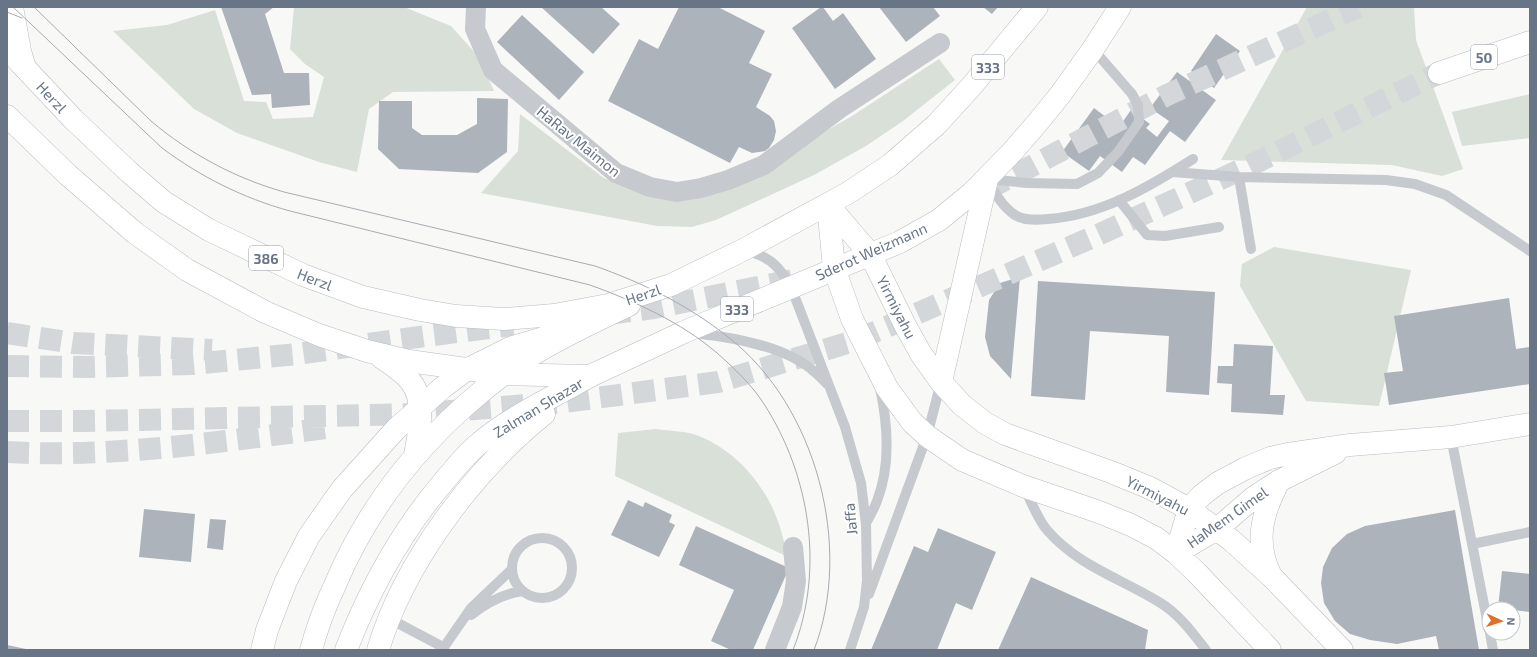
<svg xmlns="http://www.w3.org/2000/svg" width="1537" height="657" font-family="'Exo 2',sans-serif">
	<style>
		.green { fill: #d9e0d7 }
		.building { fill: #adb3bb }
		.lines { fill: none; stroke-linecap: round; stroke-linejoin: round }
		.highway-tunnel { stroke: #d4d7da; stroke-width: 22; stroke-dasharray: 22 11; stroke-linecap: butt }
		.secondary-casing { stroke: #b8bcc2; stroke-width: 23 }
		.primary-casing { stroke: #b9bcc1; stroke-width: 23 }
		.highway-casing { stroke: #b9bbbf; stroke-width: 23 }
		.lane { stroke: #c6c9cd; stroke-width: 10 }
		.street { stroke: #c6c9cd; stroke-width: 20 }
		.secondary { stroke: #fff; stroke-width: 22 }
		.primary { stroke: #fff; stroke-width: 22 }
		.highway { stroke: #fff; stroke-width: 22 }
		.tram { stroke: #a7abb2; stroke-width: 1 }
		.labels { text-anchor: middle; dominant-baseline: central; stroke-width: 4; stroke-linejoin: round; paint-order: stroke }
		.shield { fill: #fff; stroke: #959eab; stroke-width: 1 }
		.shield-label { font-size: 14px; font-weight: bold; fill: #687587 }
		.street-label { font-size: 15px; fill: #687587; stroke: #fff }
	</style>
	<rect width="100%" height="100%" fill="#f8f8f6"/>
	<path class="green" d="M 294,7 L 404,7 L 451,26 L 479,57 L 494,91 L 393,92 L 369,109 L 357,172 L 319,162 L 237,133 L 194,109 L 113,31 L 167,25 L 215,10 L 244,101 L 266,102 L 273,119 L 313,117 L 324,77 L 305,64 L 290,49 Z
		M 1307,7 L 1414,7 L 1416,40 L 1463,169 L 1442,176 L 1392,165 L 1221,160 Z
		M 939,59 L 955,80 L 903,121 L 866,146 L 814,175 L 716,220 L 692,227 L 657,226 L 481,193 L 518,151 L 520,114 L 604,178 L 640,192 L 737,182 L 852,116 Z
		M 1530,94 L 1530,138 L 1462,146 L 1452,112 Z
		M 1274,247 L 1411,270 L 1379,406 L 1306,401 L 1240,286 L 1242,264 Z
		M 656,429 C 669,431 687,431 699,436 C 738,452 767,487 780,527 C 783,537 785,547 788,557 L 615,476 L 618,433 Z"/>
	<path class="building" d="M 221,7 L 274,7 L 265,14 L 284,73 L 309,73 L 310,105 L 272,108 L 271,94 L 252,95 Z
		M 541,7 L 601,7 L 620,24 L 593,54 Z
		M 679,7 L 718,7 L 765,31 L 749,63 L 772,74 L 756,107 L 770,116 L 774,121 L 776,131 L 774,140 L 769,148 L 765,151 L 752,153 L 739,147 L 730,163 L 608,101 L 639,39 L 658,49 Z
		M 821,7 L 823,7 L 833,21 L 843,13 L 876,59 L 835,89 L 792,28 Z
		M 879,7 L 933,7 L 940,16 L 906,42 Z
		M 983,7 L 998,7 L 992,14 Z
		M 522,15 L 584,72 L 559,100 L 497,42 Z
		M 1216,34 L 1240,51 L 1214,88 L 1191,71 Z
		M 1177,72 L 1216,100 L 1185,142 L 1170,131 L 1145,165 L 1133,157 L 1122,172 L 1100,156 L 1089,171 L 1062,152 L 1094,108 L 1119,127 L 1131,110 L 1150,124 L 1146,128 L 1157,137 L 1169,121 L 1150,108 Z
		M 477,98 L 508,99 L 507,152 L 478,173 L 399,169 L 378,149 L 379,101 L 412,101 L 412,128 L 422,135 L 457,135 L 477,124 Z
		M 1020,277 L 1011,379 L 990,356 L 985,337 L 989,300 L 1000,283 Z
		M 1038,281 L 1215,292 L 1209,395 L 1166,392 L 1169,336 L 1090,331 L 1085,400 L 1031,396 Z
		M 1509,298 L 1516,349 L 1530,347 L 1530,384 L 1389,405 L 1384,373 L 1403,371 L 1394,316 Z
		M 1234,344 L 1273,346 L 1270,395 L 1285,395 L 1283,415 L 1231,412 L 1232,384 L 1217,383 L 1218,366 L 1233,366 Z
		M 628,500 L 643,507 L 645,502 L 672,515 L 669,522 L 675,525 L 659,557 L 611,535 Z
		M 144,509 L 195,514 L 191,562 L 139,557 Z
		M 1455,510 L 1479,650 L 1439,650 L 1436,636 L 1397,644 L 1370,640 L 1350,634 L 1335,621 L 1324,603 L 1321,583 L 1323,567 L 1332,548 L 1347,534 L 1365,526 Z
		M 210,519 L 226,520 L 223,550 L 207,548 Z
		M 696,526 L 789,568 L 753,650 L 731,650 L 711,641 L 734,590 L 679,565 Z
		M 938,528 L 996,552 L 972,610 L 956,603 L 937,650 L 871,650 L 914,546 L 928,552 Z
		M 1502,571 L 1530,574 L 1530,612 L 1513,610 L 1513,609 L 1498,608 Z
		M 1031,577 L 1148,630 L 1145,650 L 998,650 Z
		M 7,645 L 26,649 L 26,650 L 7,650 Z"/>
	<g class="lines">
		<path class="highway-tunnel" d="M 986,190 L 1167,95 L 1358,7
			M 608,314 L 654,308 L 798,279
			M 7,333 L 73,343 L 212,350
			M 7,366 L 87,367 L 192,364 L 297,354 L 426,336 L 513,325
			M 7,421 L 87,421 L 414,414 L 565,402 L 718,382 L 854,341 L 1091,238 L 1249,166 L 1439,73
			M 7,452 C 117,458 226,441 334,427"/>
		<g class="secondary-casing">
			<path id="secondary" d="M 12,7 L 20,51 L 25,68
				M 828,205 L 870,254 L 906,327 L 921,354 L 941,382 L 962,405 L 985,423 L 1005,434 L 1111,472 L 1150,488 L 1189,509 L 1231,540 L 1272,577 L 1342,650
				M 828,205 L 834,268 L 852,319 L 887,388 L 912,422 L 927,436 L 962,460 L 1023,486 L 1099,512 L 1131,525 L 1156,538 L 1176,553 L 1197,573 L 1270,650
				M 1176,553 L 1189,509 L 1202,495 L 1218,483 L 1246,468 L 1270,458 L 1288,454 L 1350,445 L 1451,437 L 1530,424
				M 1176,553 L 1217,529 L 1253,498 L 1279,481 L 1335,453
				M 1271,576 C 1254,542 1262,513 1279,481
				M 262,650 L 267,630 L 286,581 L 309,536 L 342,489 L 396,429 L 442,388 L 466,370
				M 311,650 C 317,628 325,606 335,585 C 367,509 417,445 481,392 C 498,378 516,364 535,353 C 565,335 597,320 629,305
				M 346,650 C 370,588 402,530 445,480 C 455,468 465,456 476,446 C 509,417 552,398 590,376
				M 378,650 C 404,563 473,471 544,414"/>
		</g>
		<g class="primary-casing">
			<path id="primary" d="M 7,49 L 73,119 L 129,172 L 164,202 L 209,230 L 303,275 L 363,297 L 420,310 L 456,316 L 504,319 L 554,315 L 608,305 L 671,285 L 743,250 L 848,193 L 890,165 L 936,125 L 970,88 L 1037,7
				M 7,116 L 68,175 L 135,233 L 187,270 L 265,312 L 319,335 L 367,351 L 409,361 L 502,374 L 590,376 L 684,332 L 900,242 L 939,220 L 972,193 L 1013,151 L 1038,122 L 1060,95 L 1093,49 L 1120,7
				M 382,358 C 392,365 404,372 411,382 C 426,401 419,434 415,455
				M 466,370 L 510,348 L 584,326
				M 941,382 L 987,179"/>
		</g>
		<g class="highway-casing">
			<path id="highway" d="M 1439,73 L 1530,42"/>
		</g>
		<path class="lane" d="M 1172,172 L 1239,177 L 1386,180 L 1415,184 L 1446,195 L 1530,251
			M 1239,177 L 1251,249
			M 987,179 L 1027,183 L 1077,184 L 1098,173 L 1118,152 L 1139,122 L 1138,105 L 1132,94 L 1093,49
			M 989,182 C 996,195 1003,207 1015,215 C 1025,221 1038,220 1048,219 C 1102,215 1149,187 1193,159
			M 1119,200 L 1147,235 L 1165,236 L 1219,227
			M 747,251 C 770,257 779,266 791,287 L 845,427 L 861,483 L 866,524 L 867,581 L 864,607 L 850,650
			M 693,333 C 730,337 782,345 811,369 C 817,373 822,379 827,384
			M 1451,437 L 1489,630
			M 1025,489 C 1031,501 1038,520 1047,530 C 1078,566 1120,578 1159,602 C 1179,614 1192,632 1206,650
			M 866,523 C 870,516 874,509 877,501 C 891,465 888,425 880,388
			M512 568a30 30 0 1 1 60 0a30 30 0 1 1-60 0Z
			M 1472,544 L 1530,532
			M 869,594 L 927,436 L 941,382
			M 471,615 C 486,603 503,594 522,591
			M 388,618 L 443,647
			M 1490,633 L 1493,650
			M 442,650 L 471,608 L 512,569"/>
		<path class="street" d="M 476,7 L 475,29 L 493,70 L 616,173 L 650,187 L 677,192 L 701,188 L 728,180 L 764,165 L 839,109 L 940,43
			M 775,650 L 792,607 L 796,581 L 793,547"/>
		<use href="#secondary" class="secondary"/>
		<use href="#primary" class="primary"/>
		<use href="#highway" class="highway"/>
		<path class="tram" d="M 13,7 L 162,148 C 201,177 243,198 290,211 L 590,285 C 634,301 681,322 717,353 C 734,368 752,385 764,404 C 810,475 825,570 793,650
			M 34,7 L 151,121 C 190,154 235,178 284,192 L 595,266 C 643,283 688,305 728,337 C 816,405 854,547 814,650
			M 7,12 L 22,18"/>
	</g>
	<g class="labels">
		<g class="shield">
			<rect x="1471" y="45" width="26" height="24" rx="3"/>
			<rect x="972" y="55" width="32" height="24" rx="3"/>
			<rect x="249" y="246" width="34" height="24" rx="3"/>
			<rect x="721" y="297" width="32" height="24" rx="3"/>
		</g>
		<g class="shield-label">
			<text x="1484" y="57">50</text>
			<text x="988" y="67">333</text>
			<text x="266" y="258">386</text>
			<text x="737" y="309">333</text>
		</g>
		<g class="street-label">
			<text transform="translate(52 97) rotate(47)">Herzl</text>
			<text transform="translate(579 141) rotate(39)">HaRav Maimon</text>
			<text transform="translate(871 251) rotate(-24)">Sderot Weizmann</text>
			<text transform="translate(315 279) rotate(21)">Herzl</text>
			<text transform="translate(643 294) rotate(-19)">Herzl</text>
			<text transform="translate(897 307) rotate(63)">Yirmiyahu</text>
			<text transform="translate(538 407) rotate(-31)">Zalman Shazar</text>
			<text transform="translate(1158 495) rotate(27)">Yirmiyahu</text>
			<text transform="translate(1227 517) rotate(-35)">HaMem Gimel</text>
			<text transform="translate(850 519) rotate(-95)">Jaffa</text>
		</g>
	</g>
	<rect width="1537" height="657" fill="none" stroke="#687587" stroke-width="16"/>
	<g transform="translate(1501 621) rotate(93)"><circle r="19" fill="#ffffff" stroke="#c3c8cf"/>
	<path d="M0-3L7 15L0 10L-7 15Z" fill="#e26e2c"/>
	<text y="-6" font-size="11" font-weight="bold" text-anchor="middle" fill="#687587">N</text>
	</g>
</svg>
